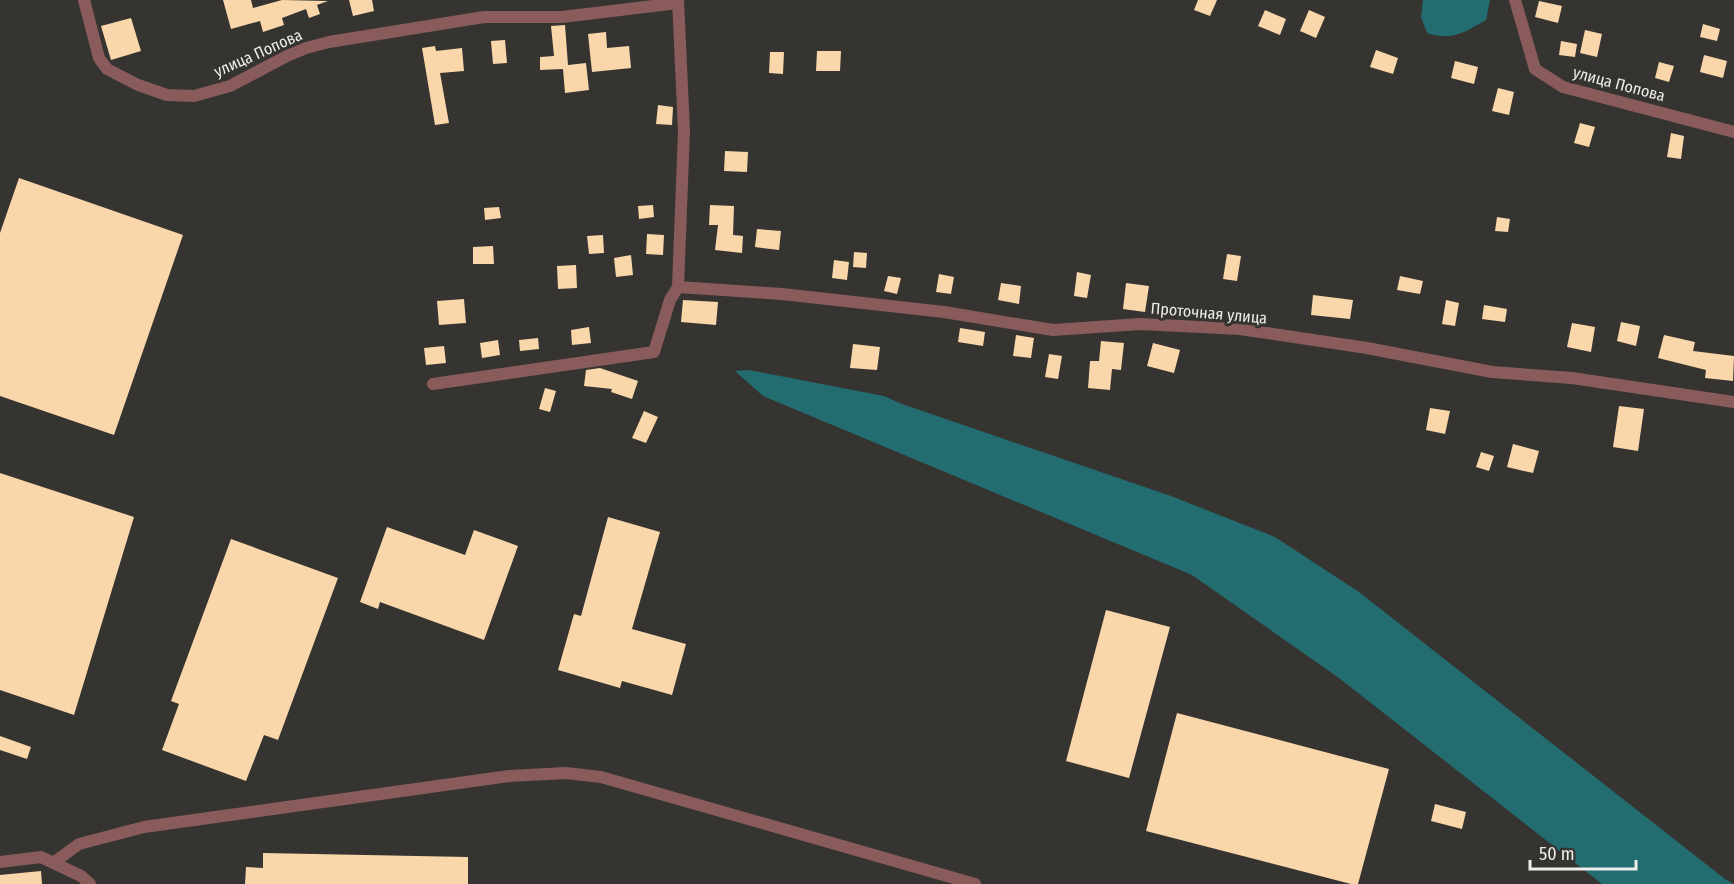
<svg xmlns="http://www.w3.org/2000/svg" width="1734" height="884" font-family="'Fira Sans Condensed',sans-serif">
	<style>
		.water { fill: #236c70 }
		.building { fill: #fad7aa }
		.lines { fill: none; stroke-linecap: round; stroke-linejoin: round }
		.street { stroke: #895c5b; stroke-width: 12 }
		.labels { text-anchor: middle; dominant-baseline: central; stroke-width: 6; stroke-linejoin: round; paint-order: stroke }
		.street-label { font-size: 16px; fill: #eeedec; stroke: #353431 }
	</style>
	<rect width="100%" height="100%" fill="#353431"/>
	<path class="water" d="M 1423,0 L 1490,0 L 1486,20 C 1463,33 1452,41 1427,33 L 1421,17 Z
		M 749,370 L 884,396 L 902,404 L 1171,496 L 1275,537 L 1359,592 L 1725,879 L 1734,884 L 1602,884 L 1339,678 L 1192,575 L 763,396 L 735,371 Z"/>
	<path class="building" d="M 223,0 L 251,0 L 253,8 L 282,0 L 328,1 L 317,5 L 320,14 L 309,18 L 306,9 L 282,18 L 284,25 L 263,32 L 260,21 L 231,29 Z
		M 349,0 L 372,0 L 374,11 L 353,16 Z
		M 1198,0 L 1217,0 L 1210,16 L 1194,10 Z
		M 1539,1 L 1562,6 L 1558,23 L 1535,17 Z
		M 1265,10 L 1286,19 L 1280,35 L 1258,26 Z
		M 1309,10 L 1325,17 L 1316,38 L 1300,31 Z
		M 131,18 L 141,51 L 111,60 L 101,26 Z
		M 1703,24 L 1720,29 L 1717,41 L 1700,37 Z
		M 565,25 L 568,65 L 586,63 L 589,90 L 565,93 L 563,69 L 540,70 L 540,57 L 554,56 L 551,26 Z
		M 1585,30 L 1602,34 L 1597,57 L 1580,53 Z
		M 606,32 L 607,48 L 629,46 L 631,68 L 592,72 L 588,34 Z
		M 505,40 L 507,63 L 493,64 L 491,41 Z
		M 1561,41 L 1577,44 L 1575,57 L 1559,55 Z
		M 435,46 L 436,51 L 462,48 L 464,71 L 440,73 L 449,123 L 435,125 L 422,48 Z
		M 1376,50 L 1398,58 L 1393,74 L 1370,67 Z
		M 817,51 L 841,51 L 840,71 L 816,71 Z
		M 770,52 L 784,52 L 783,74 L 769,73 Z
		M 1704,55 L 1727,61 L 1723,78 L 1700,72 Z
		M 1455,61 L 1478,67 L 1474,84 L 1451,78 Z
		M 1659,62 L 1674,66 L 1669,82 L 1655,78 Z
		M 1498,88 L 1514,92 L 1509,115 L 1492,111 Z
		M 658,105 L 673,107 L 672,125 L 656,124 Z
		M 1580,123 L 1595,127 L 1589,147 L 1574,143 Z
		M 1671,133 L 1684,136 L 1681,159 L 1667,157 Z
		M 725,151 L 748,152 L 747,172 L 724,171 Z
		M 19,178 L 183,235 L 114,435 L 0,396 L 0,233 Z
		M 653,205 L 654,217 L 639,219 L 638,206 Z
		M 710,205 L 734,206 L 733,235 L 743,236 L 742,253 L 715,250 L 718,225 L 709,225 Z
		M 499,207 L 501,218 L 485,220 L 484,208 Z
		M 1497,217 L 1510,219 L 1508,232 L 1495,231 Z
		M 757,229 L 781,231 L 779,250 L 755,247 Z
		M 647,234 L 664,235 L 663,255 L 646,254 Z
		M 603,235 L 604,253 L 589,254 L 587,236 Z
		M 493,246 L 494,264 L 473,264 L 473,247 Z
		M 854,252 L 867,253 L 866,268 L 853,267 Z
		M 1227,254 L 1241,256 L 1237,281 L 1223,279 Z
		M 631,255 L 633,275 L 616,277 L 614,258 Z
		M 834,260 L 849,262 L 847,280 L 832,278 Z
		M 576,265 L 577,288 L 558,289 L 557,266 Z
		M 1077,272 L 1091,275 L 1087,298 L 1074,296 Z
		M 939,274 L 954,277 L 951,294 L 936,292 Z
		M 888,276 L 901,278 L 897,294 L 884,291 Z
		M 1400,276 L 1423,281 L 1420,294 L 1397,290 Z
		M 1001,283 L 1021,286 L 1019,304 L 998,300 Z
		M 1126,283 L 1149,286 L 1145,312 L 1123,309 Z
		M 1313,295 L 1353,300 L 1350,319 L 1311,315 Z
		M 464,299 L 466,323 L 439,325 L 437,301 Z
		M 683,300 L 718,302 L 716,325 L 681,322 Z
		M 1446,300 L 1459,303 L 1455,326 L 1442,324 Z
		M 1484,305 L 1507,309 L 1505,322 L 1482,319 Z
		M 1621,322 L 1640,326 L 1636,346 L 1617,341 Z
		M 1572,323 L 1595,327 L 1591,352 L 1567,347 Z
		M 589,327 L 591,343 L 572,345 L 571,330 Z
		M 960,328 L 985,332 L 983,346 L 958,342 Z
		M 1016,335 L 1034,338 L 1031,358 L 1013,356 Z
		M 1664,335 L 1695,342 L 1693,351 L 1734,356 L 1733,381 L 1705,378 L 1706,370 L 1658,358 Z
		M 538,338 L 539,349 L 520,351 L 519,340 Z
		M 498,340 L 500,355 L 482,358 L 480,343 Z
		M 1101,341 L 1124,343 L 1121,370 L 1112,369 L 1110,390 L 1088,388 L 1090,361 L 1099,361 Z
		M 1153,343 L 1180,350 L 1174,373 L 1147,366 Z
		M 853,344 L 880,347 L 877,370 L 850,368 Z
		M 444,346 L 446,363 L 426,365 L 424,348 Z
		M 1049,354 L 1062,356 L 1058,379 L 1045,377 Z
		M 600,368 L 638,381 L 632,399 L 611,392 L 612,389 L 584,386 L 586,370 Z
		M 545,388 L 556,391 L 550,412 L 539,409 Z
		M 1619,406 L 1644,409 L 1638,451 L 1613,447 Z
		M 1430,408 L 1450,411 L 1445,434 L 1426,430 Z
		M 644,411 L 658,417 L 646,443 L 632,438 Z
		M 1513,444 L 1539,451 L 1533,473 L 1507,467 Z
		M 1481,452 L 1494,456 L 1489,471 L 1476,467 Z
		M 0,473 L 134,517 L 74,715 L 0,690 Z
		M 608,517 L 660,532 L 632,629 L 686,644 L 672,695 L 622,681 L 620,688 L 558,670 L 574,614 L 581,616 Z
		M 387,527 L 465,555 L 474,530 L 518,546 L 484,640 L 380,602 L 378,609 L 360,602 Z
		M 231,539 L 338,578 L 278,740 L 264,735 L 246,781 L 162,750 L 179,704 L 171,701 Z
		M 1106,610 L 1170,627 L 1129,778 L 1066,761 Z
		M 1177,713 L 1389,769 L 1358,884 L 1351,884 L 1146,831 Z
		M 0,736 L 31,747 L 27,759 L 0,750 Z
		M 1435,804 L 1466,812 L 1462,829 L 1431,821 Z
		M 263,853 L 468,857 L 468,884 L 245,884 L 246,867 L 263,868 Z
		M 41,871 L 42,884 L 0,884 L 0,875 Z"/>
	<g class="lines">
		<path class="street" d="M 84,0 L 99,58 L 107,69 L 138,85 L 167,95 L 194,96 L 230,86 L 287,56 L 306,48 L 329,42 L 484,17 L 562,17 L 678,3
			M 1515,0 L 1535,69 L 1563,87 L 1734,132
			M 678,287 L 782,294 L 944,312 L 1053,330 L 1140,324 L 1240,329 L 1367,348 L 1492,372 L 1572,378 L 1734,402
			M 433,384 L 654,352 L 670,300 L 678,287 L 684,131 L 678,0
			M 0,862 L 41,857 L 81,876 L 90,884
			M 53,863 L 79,844 L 144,827 L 509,776 L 566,773 L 601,777 L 975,884"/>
	</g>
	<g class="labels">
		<g class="street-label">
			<text transform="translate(258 53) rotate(-24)">улица Попова</text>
			<text transform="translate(1619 84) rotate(15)">улица Попова</text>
			<text transform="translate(1209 313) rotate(5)">Проточная улица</text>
		</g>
	</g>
	<path d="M1530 860v9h106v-9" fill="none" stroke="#eeedec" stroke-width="3"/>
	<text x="1539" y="860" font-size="18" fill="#eeedec" stroke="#353431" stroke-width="4.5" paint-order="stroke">50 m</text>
</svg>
